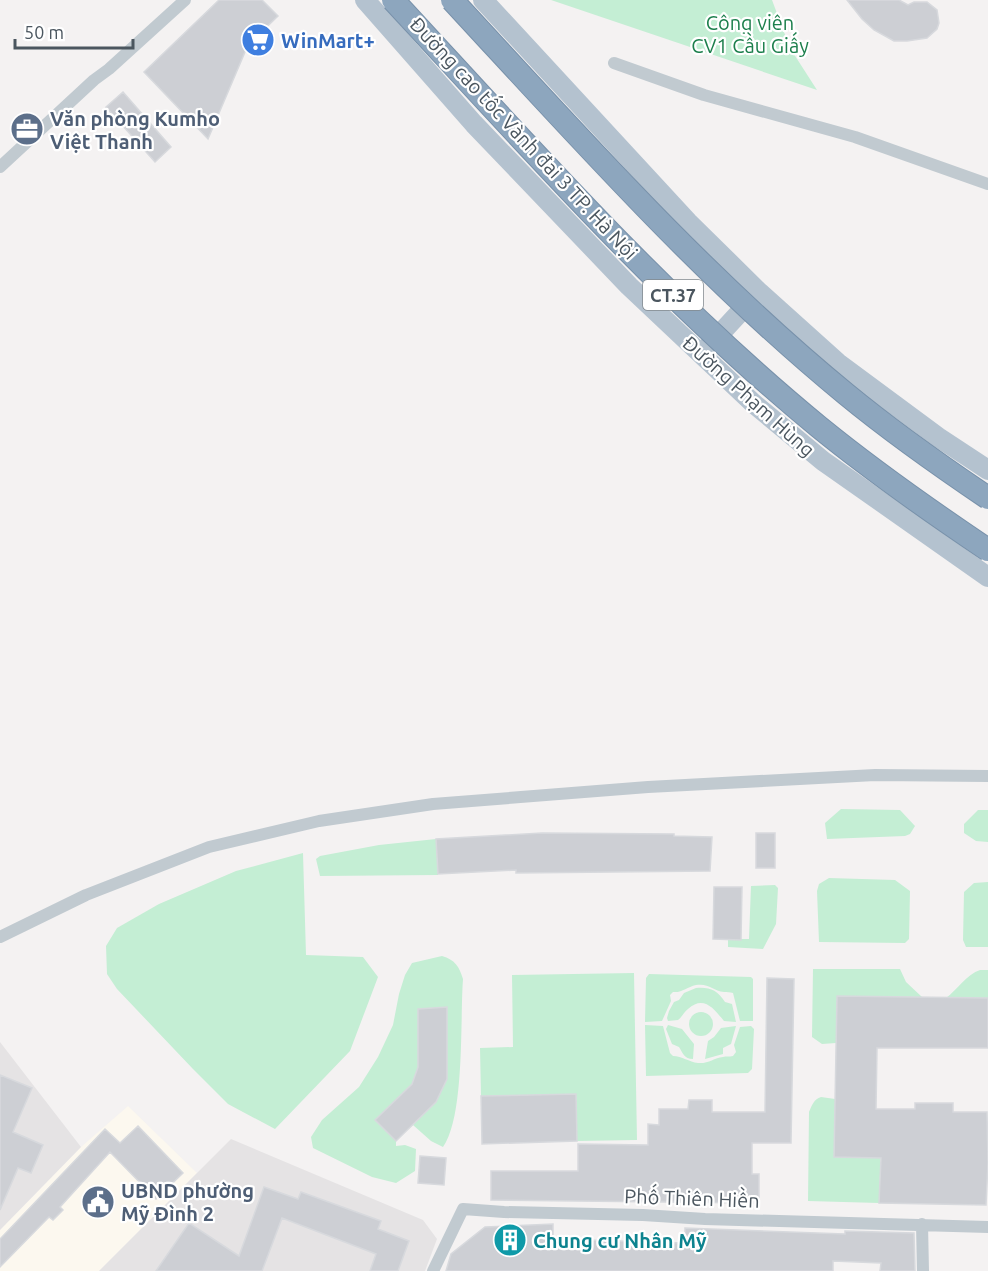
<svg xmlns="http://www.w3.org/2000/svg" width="988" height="1271" font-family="Ubuntu,sans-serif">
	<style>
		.commercial { fill: #fcf8ef }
		.education { fill: #e5e3e4 }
		.green { fill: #c4eed4 }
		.building { fill: #cdcfd4; stroke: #d7d9dd; stroke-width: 1.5 }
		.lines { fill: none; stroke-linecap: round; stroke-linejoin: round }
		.minor { stroke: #c1cad0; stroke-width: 12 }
		.primary { stroke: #b4c2cf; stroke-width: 20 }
		.motorway-bridge-casing { stroke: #7891aa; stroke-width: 24; stroke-linecap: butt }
		.motorway-bridge { stroke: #8da6be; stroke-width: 22 }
		.labels { text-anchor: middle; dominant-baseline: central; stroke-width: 4.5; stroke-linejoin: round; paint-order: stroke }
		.shield { fill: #fff; stroke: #81898f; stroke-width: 1.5 }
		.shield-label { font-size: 18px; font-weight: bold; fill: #4b565f }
		.park-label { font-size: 20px; fill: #1c7f4c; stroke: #fff }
		.shop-label { font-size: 20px; font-weight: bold; fill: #366cbe; stroke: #fff; text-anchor: start }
		.service-label { font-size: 20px; font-weight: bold; fill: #4e5e75; stroke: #fff; text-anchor: start }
		.street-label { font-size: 20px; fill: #4b565f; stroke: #fff }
		.culture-label { font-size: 20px; font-weight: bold; fill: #0d838f; stroke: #fff; text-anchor: start }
	</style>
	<rect width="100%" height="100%" fill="#f4f2f2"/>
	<path class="commercial" d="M 128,1106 L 197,1173 L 99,1271 L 0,1271 L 0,1230 L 81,1147 Z"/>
	<path class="education" d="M 0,1042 L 81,1147 L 0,1230 Z
		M 231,1139 L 423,1220 L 437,1239 L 425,1271 L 99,1271 Z"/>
	<path class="green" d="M 551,0 L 772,0 L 790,48 L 817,90 Z
		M 841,809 L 900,810 L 915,826 L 910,834 L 905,836 L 827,839 L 825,823 Z
		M 978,810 L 988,810 L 988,842 L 976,841 L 964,833 L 964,824 Z
		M 436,839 L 438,875 L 320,876 L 316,859 L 320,856 L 379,845 Z
		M 303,853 L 306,955 L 363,957 L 378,977 L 350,1051 L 275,1129 L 228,1104 L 193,1069 L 117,989 L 107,974 L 106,946 L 117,928 L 159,904 L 236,871 Z
		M 829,878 L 895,880 L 910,891 L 909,939 L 905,943 L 819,942 L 817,891 L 819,884 Z
		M 988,882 L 988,947 L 966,947 L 963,940 L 964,892 L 974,883 Z
		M 775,885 L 778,888 L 776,924 L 763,949 L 728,947 L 728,939 L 749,939 L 751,886 Z
		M 442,956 C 455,960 459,966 463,979 C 460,1019 465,1116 443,1147 L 431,1141 L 413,1125 L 436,1102 L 447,1079 L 447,1008 L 418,1009 L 418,1067 L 412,1084 L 376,1120 L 396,1141 L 396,1146 L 405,1145 L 416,1149 L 415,1171 L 396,1183 L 372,1177 L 313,1148 L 311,1137 L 322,1120 L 359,1087 L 378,1057 L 393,1025 L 399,994 L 405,975 L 412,963 Z
		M 813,969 L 900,969 L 906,982 L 922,997 L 837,996 L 836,1043 L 822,1044 L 812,1037 Z
		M 980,970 L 988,970 L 988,998 L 946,998 C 957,990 967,974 980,970 Z
		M 634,973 L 637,1140 L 577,1141 L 576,1094 L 481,1096 L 480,1048 L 513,1047 L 512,975 Z
		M 649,974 L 751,977 L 753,979 L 753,1021 L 740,1021 L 733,993 C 730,992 727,992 724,992 C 713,991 709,983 696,985 C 687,987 682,993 673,992 L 670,995 L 671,1001 L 662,1021 L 645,1022 L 646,978 Z
		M 696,988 C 710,987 717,990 725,1002 L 732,1004 L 736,1022 L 724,1021 C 715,1010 704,994 688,1009 C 684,1012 682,1017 678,1020 L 668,1021 L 667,1018 L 669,1011 L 674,1002 L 679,1000 L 684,993 Z
		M689 1024a12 12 0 1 1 24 0a12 12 0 1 1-24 0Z
		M 645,1025 L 663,1026 L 670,1053 L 673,1056 C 682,1056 689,1062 698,1063 C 708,1064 714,1058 723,1057 C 726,1056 729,1057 733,1056 L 736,1052 L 734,1045 L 740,1027 L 751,1026 L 754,1029 L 752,1069 L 748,1073 L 646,1076 Z
		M 668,1025 L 682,1029 L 694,1044 L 693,1059 C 684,1059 683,1053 679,1047 L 672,1044 L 666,1029 Z
		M 736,1026 L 731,1044 L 723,1048 L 723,1054 L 705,1059 L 708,1041 L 714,1037 L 721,1028 Z
		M 821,1097 L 835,1099 L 834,1157 L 876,1158 L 881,1142 L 879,1203 L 808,1201 L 809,1112 C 812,1105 814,1099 821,1097 Z"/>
	<path class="building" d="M 219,0 L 262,0 L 278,16 L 248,45 L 208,139 L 144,72 Z
		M 847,0 L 899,0 L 908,5 L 914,2 L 927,2 L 937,10 L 939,23 L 937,29 L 927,38 L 907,41 L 894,41 L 874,30 L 862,19 Z
		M 123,92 L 171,147 L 155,162 L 106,107 Z
		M 542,833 L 674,834 L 674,836 L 712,837 L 710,871 L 516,873 L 516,870 L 438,874 L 436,839 Z
		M 756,833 L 775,833 L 775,868 L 756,868 Z
		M 714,887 L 742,887 L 741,940 L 713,939 Z
		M 767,978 L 794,979 L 791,1143 L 752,1143 L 752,1174 L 759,1174 L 759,1198 L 753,1198 L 753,1203 L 491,1200 L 491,1171 L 578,1171 L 578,1144 L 648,1145 L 648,1124 L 659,1125 L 659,1109 L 688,1109 L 689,1100 L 712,1100 L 712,1112 L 765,1112 Z
		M 837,996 L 988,998 L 988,1048 L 877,1048 L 876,1109 L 915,1109 L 915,1103 L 953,1103 L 953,1112 L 987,1112 L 988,1163 L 986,1205 L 879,1203 L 881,1158 L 834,1157 Z
		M 447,1007 L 447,1079 L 436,1102 L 396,1141 L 375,1120 L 412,1084 L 418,1067 L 418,1009 Z
		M 0,1075 L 32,1088 L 13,1132 L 43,1145 L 31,1173 L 18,1168 L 0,1210 Z
		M 576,1094 L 577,1141 L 482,1144 L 481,1096 Z
		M 138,1126 L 183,1173 L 156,1199 L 110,1152 L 60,1207 L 63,1210 L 53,1220 L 49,1217 L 0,1267 L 0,1239 L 105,1129 L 120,1143 Z
		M 420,1156 L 446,1158 L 444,1185 L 418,1183 Z
		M 264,1187 L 298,1199 L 301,1192 L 381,1221 L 378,1229 L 409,1241 L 398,1271 L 370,1271 L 376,1254 L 282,1218 L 262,1271 L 156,1271 L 189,1223 L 239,1256 Z
		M 553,1224 L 553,1239 L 685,1243 L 685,1228 L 845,1234 L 845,1231 L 914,1233 L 915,1271 L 880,1271 L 881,1263 L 833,1261 L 833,1271 L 446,1271 L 451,1254 L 485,1227 Z"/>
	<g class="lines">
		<path class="minor" d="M 614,63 L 704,95 L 855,137 L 988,184
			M 0,167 L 94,80 L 109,69 L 185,0
			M 0,937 L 86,895 L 209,847 L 319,821 L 433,804 L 648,787 L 875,775 L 988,776
			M 922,1224 L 923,1271
			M 433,1271 L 463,1209 L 504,1212 L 643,1215 L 705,1219 L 988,1227"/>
		<path class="primary" d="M 365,0 L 474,124 L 629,286 L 753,403 L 823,461 L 988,577
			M 483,0 L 688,222 L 759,292 L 838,363 L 938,437 L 988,470
			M 706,349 L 755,296"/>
		<g class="motorway-bridge-casing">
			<path id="motorway-bridge" d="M 393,0 C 529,147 664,300 819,427 C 873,471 930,511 988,550
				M 452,0 C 578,136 702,276 846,394 C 891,431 939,465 988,498"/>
		</g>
		<use href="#motorway-bridge" class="motorway-bridge"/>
	</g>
	<defs>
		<g id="supermarket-disc" transform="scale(1.725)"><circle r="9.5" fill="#3f7fe0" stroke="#fff"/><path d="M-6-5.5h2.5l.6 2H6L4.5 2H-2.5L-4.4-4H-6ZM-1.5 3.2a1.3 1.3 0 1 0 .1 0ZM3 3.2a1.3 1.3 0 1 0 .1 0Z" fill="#fff"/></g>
		<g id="office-disc" transform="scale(1.725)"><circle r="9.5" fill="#5c6f8a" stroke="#fff"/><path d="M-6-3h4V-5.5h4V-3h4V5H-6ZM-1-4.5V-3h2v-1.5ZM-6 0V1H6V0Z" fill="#fff"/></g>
		<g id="civic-disc" transform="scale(1.725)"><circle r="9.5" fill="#5c6f8a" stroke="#fff"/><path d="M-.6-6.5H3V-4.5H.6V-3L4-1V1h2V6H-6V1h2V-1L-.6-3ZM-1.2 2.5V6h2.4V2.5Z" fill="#fff"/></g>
		<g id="building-disc" transform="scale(1.725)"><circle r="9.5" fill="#0f9aa8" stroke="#fff"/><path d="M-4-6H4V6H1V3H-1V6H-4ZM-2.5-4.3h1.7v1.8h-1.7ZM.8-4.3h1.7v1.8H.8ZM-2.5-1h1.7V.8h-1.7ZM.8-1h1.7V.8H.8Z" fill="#fff"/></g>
	</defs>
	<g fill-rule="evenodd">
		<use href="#supermarket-disc" x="258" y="40"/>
		<use href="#office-disc" x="27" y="129"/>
		<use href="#civic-disc" x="98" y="1202"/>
		<use href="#building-disc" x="510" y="1240"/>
	</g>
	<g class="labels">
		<rect class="shield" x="643" y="280" width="60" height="30" rx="4.5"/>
		<g class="shield-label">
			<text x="673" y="295">CT.37</text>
		</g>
		<g class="park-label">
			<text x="750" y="22">Công viên<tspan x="750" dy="23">CV1 Cầu Giấy</tspan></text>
		</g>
		<g class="shop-label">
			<text x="281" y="40">WinMart+</text>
		</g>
		<g class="service-label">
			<text x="50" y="118">Văn phòng Kumho<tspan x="50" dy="23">Việt Thanh</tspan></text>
			<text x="121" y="1190">UBND phường<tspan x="121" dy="23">Mỹ Đình 2</tspan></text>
		</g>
		<g class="street-label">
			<text transform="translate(524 138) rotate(47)">Đường cao tốc Vành đai 3 TP. Hà Nội</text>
			<text transform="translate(749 396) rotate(42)">Đường Phạm Hùng</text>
			<text transform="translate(692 1198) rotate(2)">Phố Thiên Hiền</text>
		</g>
		<g class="culture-label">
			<text x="533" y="1240">Chung cư Nhân Mỹ</text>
		</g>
	</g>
	<path d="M15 39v9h118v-9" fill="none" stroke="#4b565f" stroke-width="3"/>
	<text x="24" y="39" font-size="18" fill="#4b565f" stroke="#ffffff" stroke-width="4.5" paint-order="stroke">50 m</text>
</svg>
